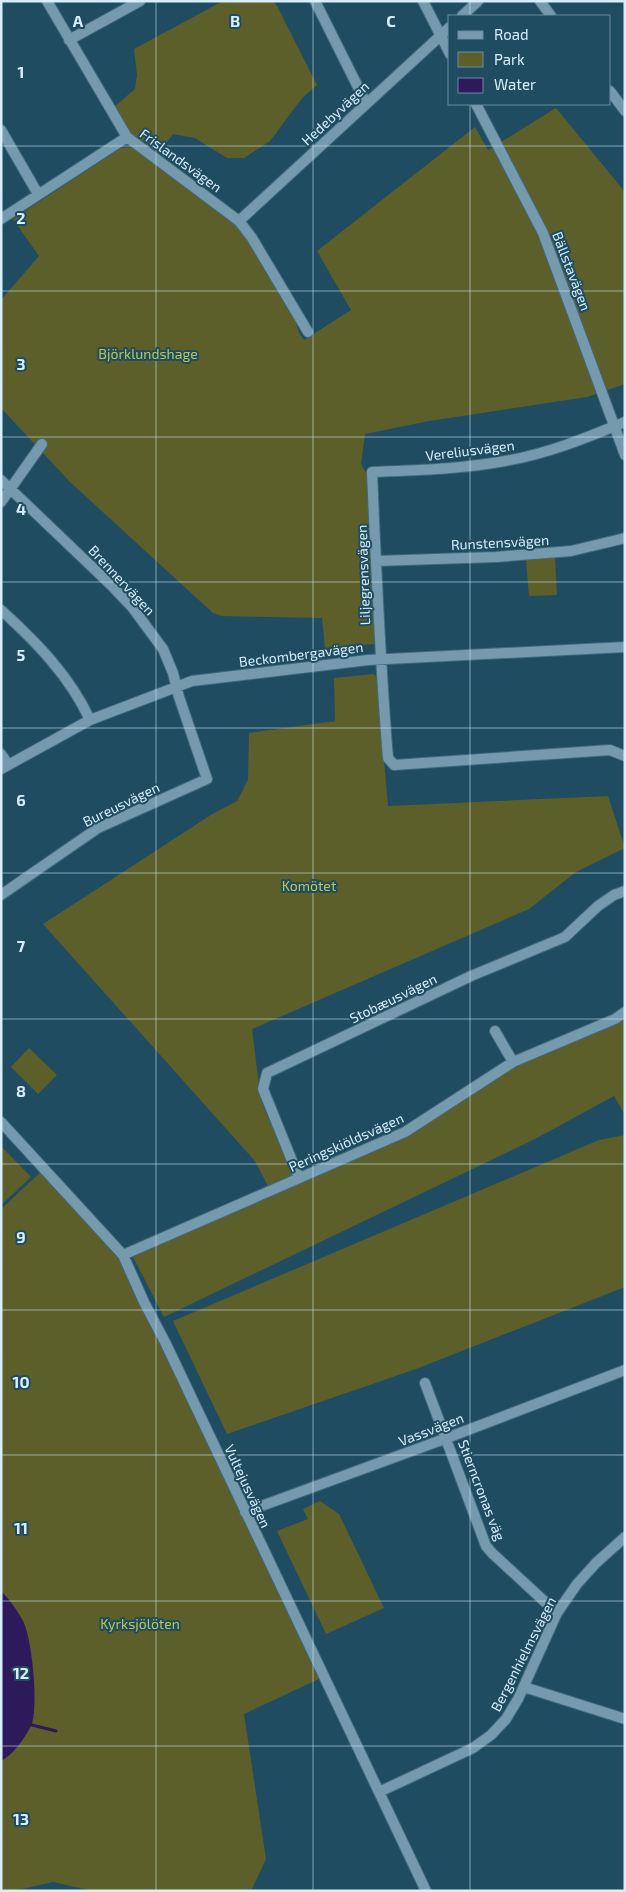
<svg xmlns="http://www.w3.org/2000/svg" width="626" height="1892" font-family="'Exo 2',sans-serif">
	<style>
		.green { fill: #5d5f2b }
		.water { fill: #2d1a5b }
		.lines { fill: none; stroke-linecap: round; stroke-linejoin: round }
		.stream { stroke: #2d1a5b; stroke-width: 3 }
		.minor-casing { stroke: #40697c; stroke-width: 12 }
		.tertiary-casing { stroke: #40697c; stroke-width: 12 }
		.minor { stroke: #759aad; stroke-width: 10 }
		.tertiary { stroke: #759aad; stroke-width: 10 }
		.grid { fill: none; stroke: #d7eefb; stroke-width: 1; stroke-opacity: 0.55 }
		.labels { text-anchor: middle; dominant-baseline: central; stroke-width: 4; stroke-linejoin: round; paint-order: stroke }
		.street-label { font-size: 14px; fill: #d7eefb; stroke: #1f4c60 }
		.park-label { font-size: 14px; fill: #c2c650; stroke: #1f4c60 }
		.grid-label { font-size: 16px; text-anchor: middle; font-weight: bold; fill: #d7eefb; stroke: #1f4c60; stroke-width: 4; stroke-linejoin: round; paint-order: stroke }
	</style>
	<rect width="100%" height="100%" fill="#1f4c60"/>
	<path class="green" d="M 223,1 L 273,1 L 277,6 L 317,85 L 302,98 L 270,141 L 244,158 L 227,158 L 195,138 L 173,134 L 158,154 L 131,133 L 125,126 L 114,107 L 135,89 L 137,75 L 134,49 Z
		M 556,108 L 625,192 L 625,384 L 587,397 L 429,421 L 365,434 L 361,464 L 368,476 L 375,644 L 325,648 L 322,618 L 222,616 L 213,613 L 70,482 L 1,408 L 1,300 L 39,256 L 13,219 L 121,148 L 133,147 L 237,223 L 272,278 L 295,320 L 299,333 L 304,340 L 351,310 L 317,251 L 475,127 L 488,150 Z
		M 555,557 L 557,595 L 529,596 L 526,559 Z
		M 374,674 L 377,677 L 388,806 L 608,796 L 625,848 L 576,872 L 529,909 L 252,1029 L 261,1101 L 293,1176 L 268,1186 L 255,1161 L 43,924 L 214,813 L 237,801 L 248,780 L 249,733 L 335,721 L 334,678 Z
		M 625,1018 L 625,1115 L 614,1096 L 535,1139 L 164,1317 L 133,1257 L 416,1131 L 513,1067 L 597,1032 Z
		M 29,1048 L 57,1075 L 38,1094 L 11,1067 Z
		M 625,1135 L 625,1287 L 416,1369 L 227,1434 L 173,1321 L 599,1140 Z
		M 1,1146 L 31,1177 L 1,1205 Z
		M 43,1170 L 104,1239 L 120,1260 L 319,1679 L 244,1714 L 266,1859 L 251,1891 L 93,1891 L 53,1882 L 14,1891 L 1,1891 L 1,1209 Z
		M 320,1501 L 339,1514 L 384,1608 L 326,1634 L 277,1531 L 308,1519 L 303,1509 Z"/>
	<path class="water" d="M 1,1591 C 10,1600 18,1611 24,1623 C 32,1641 39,1708 31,1726 C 24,1739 14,1754 1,1761 Z"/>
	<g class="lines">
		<path class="stream" d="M 32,1725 L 56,1731"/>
		<g class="minor-casing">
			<path id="minor" d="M 47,1 L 127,137 L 239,221 L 252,238 L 308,332
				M 315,1 L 366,103
				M 540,1 L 551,16
				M 462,16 L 478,1
				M 69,40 L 140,1
				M 610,91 L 625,111
				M 1,130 L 38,194
				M 1,219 L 127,137
				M 239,221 L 450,27
				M 625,422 C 586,438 547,454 505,461 C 462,469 417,470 372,472 C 376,567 380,663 388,758 L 394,765 L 610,750 L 625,756
				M 1,480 L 113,587 L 132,607 L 163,649 L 173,673 L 179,697 L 207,779 L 98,828 L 1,895
				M 1,502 L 42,444
				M 376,561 L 496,557 L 571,551 L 625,538
				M 1,610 C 36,642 70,676 90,720
				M 1,754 L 8,764
				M 1,769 L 90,720 L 192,681 L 368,660 L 625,647
				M 495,1031 L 513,1062
				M 1,1122 L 123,1255 L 144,1302 L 166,1344 L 426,1891
				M 299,1178 L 263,1089 L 267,1073 L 471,976 L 565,937 L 598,906 L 614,895 L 625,891
				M 123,1255 L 405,1132 L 513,1062 L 615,1019 L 625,1012
				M 425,1383 L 486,1546 L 492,1553 L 557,1613
				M 245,1512 L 447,1438 L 625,1370
				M 524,1687 L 625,1719
				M 379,1792 L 473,1748 L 491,1735 L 506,1719 L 518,1699 L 557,1613 L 577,1584 L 596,1563 L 625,1537"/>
		</g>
		<g class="tertiary-casing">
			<path id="tertiary" d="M 423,1 L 450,54
				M 476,104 L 543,233 L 625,455"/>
		</g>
		<use href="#minor" class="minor"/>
		<use href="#tertiary" class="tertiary"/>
	</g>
	<path class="grid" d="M 156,1 L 156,1891M 313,1 L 313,1891M 470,1 L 470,16M 470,104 L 470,1891M 1,146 L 625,146M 1,291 L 625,291M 1,437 L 625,437M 1,582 L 625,582M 1,728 L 625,728M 1,873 L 625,873M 1,1019 L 625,1019M 1,1164 L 625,1164M 1,1310 L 625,1310M 1,1455 L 625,1455M 1,1601 L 625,1601M 1,1746 L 625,1746"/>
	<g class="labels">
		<g class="street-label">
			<text transform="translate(335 113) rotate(-43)">Hedebyvägen</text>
			<text transform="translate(181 160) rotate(36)">Frislandsvägen</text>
			<text transform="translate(572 271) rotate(69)">Bällstavägen</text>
			<text transform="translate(470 450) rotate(-7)">Vereliusvägen</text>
			<text transform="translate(500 542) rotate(-3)">Runstensvägen</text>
			<text transform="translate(363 575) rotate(-92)">Liljegrensvägen</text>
			<text transform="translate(122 580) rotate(47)">Brennervägen</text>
			<text transform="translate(301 654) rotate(-7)">Beckombergavägen</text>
			<text transform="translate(121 804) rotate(-26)">Bureusvägen</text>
			<text transform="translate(393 998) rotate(-26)">Stobæusvägen</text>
			<text transform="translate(346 1142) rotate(-24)">Peringskiöldsvägen</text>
			<text transform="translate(431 1429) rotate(-21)">Vassvägen</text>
			<text transform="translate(248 1486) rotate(65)">Vultejusvägen</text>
			<text transform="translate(482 1490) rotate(69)">Stierncronas väg</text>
			<text transform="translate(523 1654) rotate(-63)">Bergenhielmsvägen</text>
		</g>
		<g class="park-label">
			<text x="148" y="353">Björklundshage</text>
			<text x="309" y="885">Komötet</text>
			<text x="140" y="1623">Kyrksjölöten</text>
		</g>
	</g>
	<g class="grid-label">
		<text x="78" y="27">A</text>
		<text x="235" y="27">B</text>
		<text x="391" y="27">C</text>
		<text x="21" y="78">1</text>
		<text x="21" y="224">2</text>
		<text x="21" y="370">3</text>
		<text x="21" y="515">4</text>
		<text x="21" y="661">5</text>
		<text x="21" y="806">6</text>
		<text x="21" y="952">7</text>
		<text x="21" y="1097">8</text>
		<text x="21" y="1243">9</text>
		<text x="21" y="1388">10</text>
		<text x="21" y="1534">11</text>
		<text x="21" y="1679">12</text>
		<text x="21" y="1825">13</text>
	</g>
	<rect width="626" height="1892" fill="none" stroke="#d7eefb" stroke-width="5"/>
	<rect x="448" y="15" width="162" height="90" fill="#1f4c60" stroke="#698d9e"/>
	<rect x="458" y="31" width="25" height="8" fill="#759aad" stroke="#698d9e"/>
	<text x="494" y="40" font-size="15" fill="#d7eefb">Road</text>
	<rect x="458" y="52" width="25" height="15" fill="#5d5f2b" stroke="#698d9e"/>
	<text x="494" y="65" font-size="15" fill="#d7eefb">Park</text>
	<rect x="458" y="78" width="25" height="15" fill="#2d1a5b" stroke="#698d9e"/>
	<text x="494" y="90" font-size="15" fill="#d7eefb">Water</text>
</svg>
